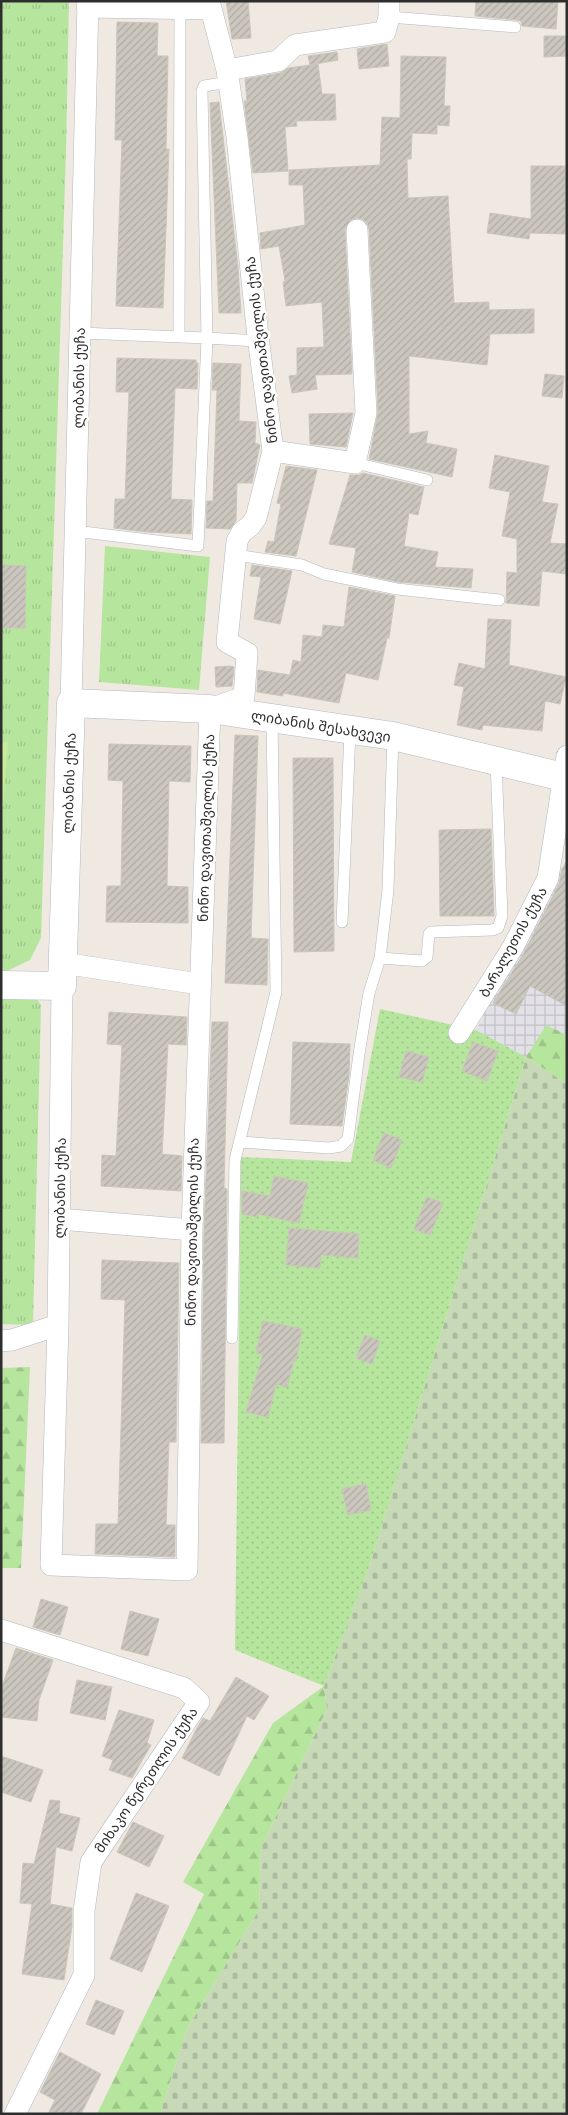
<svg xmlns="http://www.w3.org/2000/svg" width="568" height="2115" font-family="Quicksand,'Noto Sans Georgian',sans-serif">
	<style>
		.industrial { fill: url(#industrial-grid) }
		.grass { fill: url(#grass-tufts) }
		.forest { fill: url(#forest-firs) }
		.cemetery { fill: url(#cemetery-stones) }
		.garden { fill: url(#garden-dots) }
		.pitch { fill: #c9ec9a }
		.building { fill: url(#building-hatch); stroke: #cbc5ba }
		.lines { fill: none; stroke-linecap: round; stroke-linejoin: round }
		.service-casing { stroke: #b4b7c1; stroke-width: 12 }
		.minor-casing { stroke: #b4b7c1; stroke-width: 22 }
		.tertiary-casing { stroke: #b4b7c1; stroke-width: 29 }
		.service { stroke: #fff; stroke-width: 11 }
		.minor { stroke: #fff; stroke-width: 21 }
		.tertiary { stroke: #fff; stroke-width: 28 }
		.labels { text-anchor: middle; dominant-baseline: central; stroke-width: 5; stroke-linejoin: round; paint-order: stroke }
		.street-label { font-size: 14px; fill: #2e2e2e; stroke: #fff }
	</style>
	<defs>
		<pattern id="industrial-grid" width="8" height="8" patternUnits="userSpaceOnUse" patternTransform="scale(1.25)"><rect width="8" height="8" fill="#e3e1e8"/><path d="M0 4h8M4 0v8" fill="none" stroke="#c3c1c7"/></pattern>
		<pattern id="grass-tufts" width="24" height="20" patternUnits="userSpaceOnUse" patternTransform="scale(1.25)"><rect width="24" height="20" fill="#b6e59e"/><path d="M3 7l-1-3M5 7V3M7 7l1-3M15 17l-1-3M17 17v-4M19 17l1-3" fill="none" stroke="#9dc588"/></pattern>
		<pattern id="forest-firs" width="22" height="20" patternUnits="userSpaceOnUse" patternTransform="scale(1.25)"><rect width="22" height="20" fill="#b6e59e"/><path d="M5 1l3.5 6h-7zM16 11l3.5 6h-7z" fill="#9dc588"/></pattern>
		<pattern id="cemetery-stones" width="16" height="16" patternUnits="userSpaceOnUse" patternTransform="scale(1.25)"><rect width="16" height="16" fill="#c8d9b8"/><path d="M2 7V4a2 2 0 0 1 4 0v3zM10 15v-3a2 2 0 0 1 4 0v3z" fill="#acbb9e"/></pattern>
		<pattern id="garden-dots" width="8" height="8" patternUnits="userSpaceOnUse" patternTransform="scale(1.25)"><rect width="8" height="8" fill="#b6e59e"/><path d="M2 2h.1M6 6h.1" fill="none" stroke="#9dc588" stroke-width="1.8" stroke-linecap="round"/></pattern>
		<pattern id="building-hatch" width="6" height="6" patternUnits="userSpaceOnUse" patternTransform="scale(1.25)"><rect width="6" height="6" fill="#cbc7bf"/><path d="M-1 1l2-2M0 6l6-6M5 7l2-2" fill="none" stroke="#afaba4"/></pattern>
	</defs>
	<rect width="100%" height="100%" fill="#efe9e1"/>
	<path class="industrial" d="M 558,869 L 567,874 L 567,1035 L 546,1026 L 526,1057 L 476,1030 Z"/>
	<path class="grass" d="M 1,1 L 69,1 L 66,151 L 41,938 L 30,960 L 7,971 L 1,970 Z
		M 105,546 L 210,557 L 199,690 L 99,682 Z
		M 1,997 L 36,998 L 41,1005 L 33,1325 L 1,1324 Z"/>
	<path class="forest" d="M 546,1025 L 567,1035 L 567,1084 L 526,1057 Z
		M 30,1367 L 21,1568 L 1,1568 L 1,1368 Z
		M 324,1686 L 327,1709 L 261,1848 L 259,1910 L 187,2029 L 160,2114 L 97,2114 L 204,1894 L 183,1882 L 273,1723 Z"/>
	<path class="cemetery" d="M 526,1057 L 567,1084 L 567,2114 L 160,2114 L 187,2029 L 259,1910 L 261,1848 L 327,1709 L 324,1686 L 370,1564 Z"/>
	<path class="garden" d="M 380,1009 L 476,1030 L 526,1057 L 370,1564 L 324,1686 L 235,1650 L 241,1157 L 351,1162 Z"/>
	<path class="pitch" d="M 1,742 L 8,742 L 1,833 Z"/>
	<path class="building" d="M 226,1 L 248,1 L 251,38 L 232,39 Z
		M 476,1 L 558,1 L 556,29 L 522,26 L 521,21 L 516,20 L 475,16 Z
		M 117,22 L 158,23 L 157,56 L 168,56 L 166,149 L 169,149 L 163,308 L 116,306 L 122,140 L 115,140 Z
		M 544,36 L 567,36 L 567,56 L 544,57 Z
		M 387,44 L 389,66 L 359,69 L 357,49 Z
		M 337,52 L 338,60 L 310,65 L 308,56 Z
		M 401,56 L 446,57 L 444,106 L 450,106 L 449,126 L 437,125 L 437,134 L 412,133 L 411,159 L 407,159 L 408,198 L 448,196 L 454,303 L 489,302 L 489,310 L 534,309 L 534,333 L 490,334 L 487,365 L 409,356 L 409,434 L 428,431 L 426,443 L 457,449 L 452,477 L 369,459 L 378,412 L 369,229 L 367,223 L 362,219 L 356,218 L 350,220 L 345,230 L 352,374 L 315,375 L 317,389 L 292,393 L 289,376 L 297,375 L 297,348 L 324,347 L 322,302 L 286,306 L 283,282 L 285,281 L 279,246 L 261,249 L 260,233 L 305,225 L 303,185 L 289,185 L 289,170 L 380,165 L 382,117 L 400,118 Z
		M 318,64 L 322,94 L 335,94 L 336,120 L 296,121 L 297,126 L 285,127 L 288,171 L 253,173 L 244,101 L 247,101 L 245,79 L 280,73 L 288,68 Z
		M 219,102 L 238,267 L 241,313 L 219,313 L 210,103 Z
		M 531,166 L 565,166 L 566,234 L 530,233 L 529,239 L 487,233 L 490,213 L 531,219 Z
		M 117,358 L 196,360 L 196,363 L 198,363 L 197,389 L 175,388 L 171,499 L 192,500 L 191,534 L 146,532 L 114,528 L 115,499 L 125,499 L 129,392 L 116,392 Z
		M 213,363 L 241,364 L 239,421 L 256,422 L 255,443 L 260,445 L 252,483 L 237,483 L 236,521 L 230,529 L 206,528 L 207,501 L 213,501 L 217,390 L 212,390 Z
		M 545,374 L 564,376 L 562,398 L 542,396 Z
		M 353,413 L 346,447 L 310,444 L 309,414 Z
		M 495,455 L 549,466 L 542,502 L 558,504 L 550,543 L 567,544 L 567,574 L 542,571 L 539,606 L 506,603 L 507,572 L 517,573 L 517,539 L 502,536 L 510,492 L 489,488 Z
		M 286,466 L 317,470 L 296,556 L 265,552 L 268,541 L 274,542 L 281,504 L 277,503 Z
		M 363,473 L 424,487 L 418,515 L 409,513 L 404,546 L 438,552 L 435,567 L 473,569 L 471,588 L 398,582 L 352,572 L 356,548 L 329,544 L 350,475 L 359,475 Z
		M 1,565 L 26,566 L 25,628 L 1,628 Z
		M 252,565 L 292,571 L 280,624 L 254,619 L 261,577 L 250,576 Z
		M 349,587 L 395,596 L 389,638 L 387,638 L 378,680 L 346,673 L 339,703 L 283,693 L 283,696 L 257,692 L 258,670 L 290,675 L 293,660 L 301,662 L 303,635 L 322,637 L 323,625 L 344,627 Z
		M 488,619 L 511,620 L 509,665 L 566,677 L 560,704 L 545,701 L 542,731 L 483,725 L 482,730 L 457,725 L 464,687 L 454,685 L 459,663 L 485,669 Z
		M 229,666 L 234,667 L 232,686 L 216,687 L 215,667 Z
		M 235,735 L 258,736 L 251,938 L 268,939 L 267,985 L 225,983 Z
		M 109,744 L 191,746 L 190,782 L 169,781 L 167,886 L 188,887 L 188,923 L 106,922 L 107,886 L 121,886 L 123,781 L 108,780 Z
		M 293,758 L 333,758 L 334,951 L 294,952 Z
		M 491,829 L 494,916 L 440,916 L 439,830 Z
		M 567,860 L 567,1006 L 530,986 L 516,1014 L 493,1003 L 524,953 L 559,884 L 562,869 Z
		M 109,1012 L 187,1017 L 186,1045 L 168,1044 L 162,1154 L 182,1156 L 181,1191 L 101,1186 L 102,1155 L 116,1156 L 122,1045 L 107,1044 Z
		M 212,1022 L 228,1022 L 224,1188 L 227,1189 L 224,1443 L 201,1443 L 204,1230 Z
		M 293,1042 L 350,1044 L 349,1075 L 342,1126 L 290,1124 Z
		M 473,1042 L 498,1051 L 487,1081 L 462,1071 Z
		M 406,1051 L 429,1057 L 422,1082 L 399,1077 Z
		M 384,1133 L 402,1140 L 391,1168 L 373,1160 Z
		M 274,1176 L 308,1183 L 299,1223 L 257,1214 L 257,1217 L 242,1214 L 242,1191 L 270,1196 Z
		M 427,1197 L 443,1203 L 430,1235 L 414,1229 Z
		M 289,1228 L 359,1234 L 358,1258 L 321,1255 L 320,1268 L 286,1265 Z
		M 102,1260 L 179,1263 L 176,1442 L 169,1442 L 166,1525 L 175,1525 L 175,1557 L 95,1554 L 96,1524 L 118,1524 L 125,1300 L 101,1299 Z
		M 263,1321 L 302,1329 L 296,1361 L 294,1360 L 287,1387 L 276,1384 L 268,1417 L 246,1412 L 263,1354 L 256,1353 Z
		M 365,1335 L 380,1341 L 372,1364 L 356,1358 Z
		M 366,1484 L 371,1510 L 348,1515 L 342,1489 Z
		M 41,1599 L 68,1607 L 60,1635 L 33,1627 Z
		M 130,1611 L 159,1619 L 148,1656 L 121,1649 Z
		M 16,1648 L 53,1660 L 39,1700 L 37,1721 L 1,1717 L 1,1689 Z
		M 236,1677 L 269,1696 L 254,1720 L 247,1716 L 219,1776 L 182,1758 L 198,1726 L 203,1718 L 210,1721 Z
		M 77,1680 L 112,1687 L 105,1720 L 70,1713 Z
		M 119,1710 L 154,1720 L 147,1743 L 151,1745 L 132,1778 L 109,1770 L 113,1760 L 102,1756 Z
		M 1,1756 L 43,1770 L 31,1802 L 1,1792 Z
		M 50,1800 L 60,1801 L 59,1813 L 80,1818 L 72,1851 L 56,1847 L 50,1904 L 72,1908 L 72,1926 L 64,1980 L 22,1974 L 32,1904 L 20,1903 L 23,1863 L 34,1864 Z
		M 133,1822 L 164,1836 L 149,1867 L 117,1852 Z
		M 136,1893 L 169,1906 L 142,1972 L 110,1959 Z
		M 96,2000 L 124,2011 L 114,2035 L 86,2024 Z
		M 60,2052 L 101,2074 L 81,2114 L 48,2114 L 55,2100 L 40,2092 Z"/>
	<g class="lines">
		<g class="service-casing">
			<path id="service" d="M 389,17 L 515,27
				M 229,82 L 204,86 L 202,91 L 207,338 L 258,341
				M 179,337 L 180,8
				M 355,463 L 427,480
				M 75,531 L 198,546 L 207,338 L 80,333
				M 236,555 L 302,565 L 324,574 L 397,589 L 499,600
				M 342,922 L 350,731
				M 380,958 L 422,961 L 427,957 L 429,934 L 431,932 L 492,930 L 498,928 L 502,916 L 496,761
				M 240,1142 L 329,1148 L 341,1146 L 348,1139 L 359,1054 L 369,993 L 380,958 L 388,890 L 393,736
				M 232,1338 L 235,1160 L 276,992 L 272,718"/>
		</g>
		<g class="minor-casing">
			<path id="minor" d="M 87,7 L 210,9
				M 227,70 L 278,61 L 295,45 L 385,32 L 389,17 L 389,1
				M 273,451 L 355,463 L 366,413 L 357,230
				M 71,703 L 88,1
				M 63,963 L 199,984
				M 62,986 L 58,1325 L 51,1565 L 187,1570 L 192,1230 L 210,709 L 244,697 L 247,653 L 227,642 L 237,541 L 242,532 L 250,526 L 256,518 L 273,451 L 258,337 L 237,137 L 227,70 L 209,1
				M 459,1033 L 513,947 L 548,878 L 567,756
				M 59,1219 L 192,1230
				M 1,1341 L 12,1340 L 58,1325
				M 1,1630 L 184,1688 L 199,1702 L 91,1862 L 84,1911 L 84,1975 L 15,2114"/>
		</g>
		<g class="tertiary-casing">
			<path id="tertiary" d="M 1,985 L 62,986 L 71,703 L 210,709 L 393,736 L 567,778"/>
		</g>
		<use href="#service" class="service"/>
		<use href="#minor" class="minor"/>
		<use href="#tertiary" class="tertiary"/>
	</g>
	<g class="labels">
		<g class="street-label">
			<text transform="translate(261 350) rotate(-97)">ნინო დავითაშვილის ქუჩა</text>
			<text transform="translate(79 378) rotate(-89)">ლიბანის ქუჩა</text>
			<text transform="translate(321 726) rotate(9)">ლიბანის შესახვევი</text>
			<text transform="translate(69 783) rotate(-88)">ლიბანის ქუჩა</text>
			<text transform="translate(206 828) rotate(-88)">ნინო დავითაშვილის ქუჩა</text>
			<text transform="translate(513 942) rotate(-61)">ბარალეთის ქუჩა</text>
			<text transform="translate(60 1188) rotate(-89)">ლიბანის ქუჩა</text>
			<text transform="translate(192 1232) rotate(-89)">ნინო დავითაშვილის ქუჩა</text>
			<text transform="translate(146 1780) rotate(-56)">მიხაკო წერეთლის ქუჩა</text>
		</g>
	</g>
	<rect width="568" height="2115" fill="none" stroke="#2e2e2e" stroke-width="5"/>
</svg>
